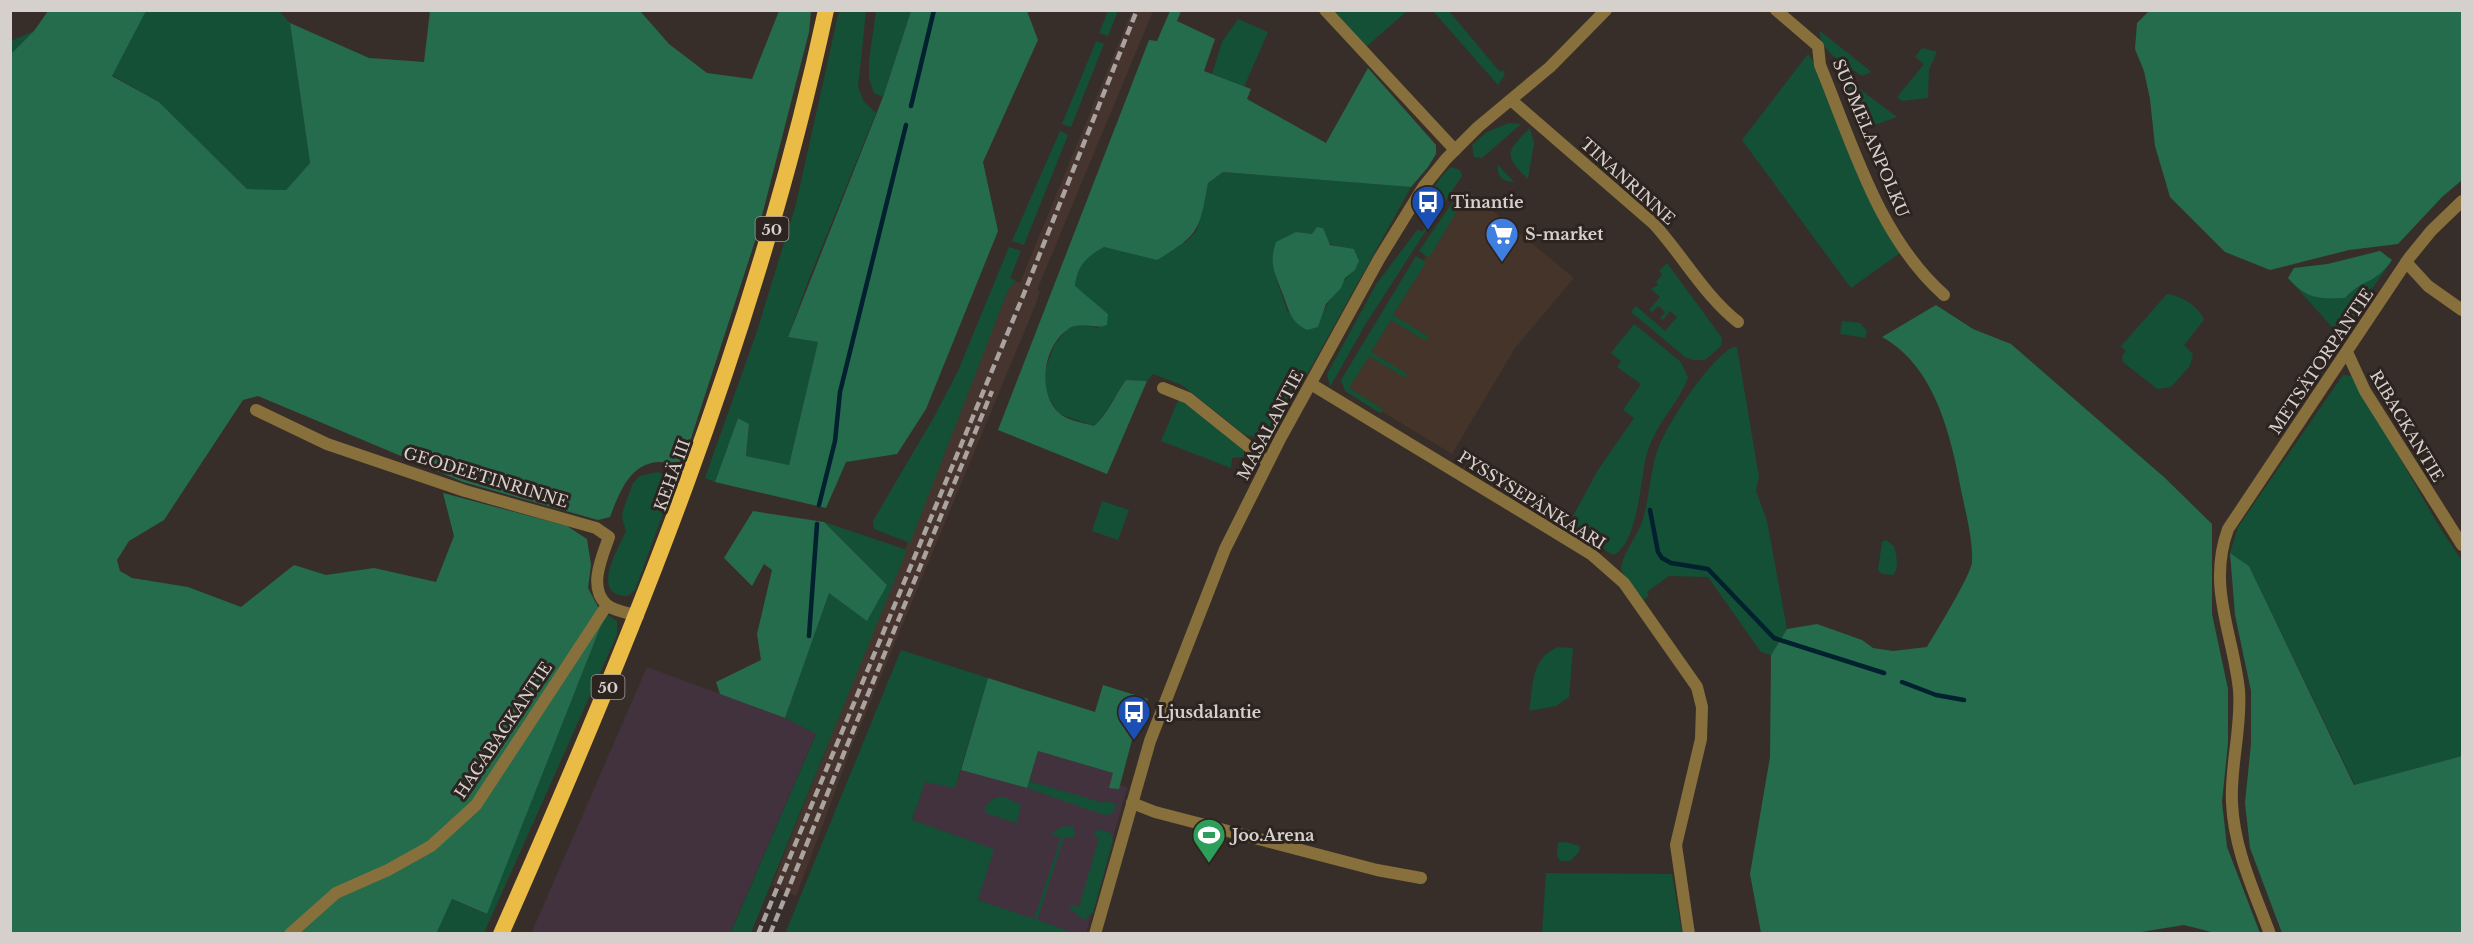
<svg xmlns="http://www.w3.org/2000/svg" width="2473" height="944" font-family="'Libre Baskerville',serif">
	<style>
		.commercial { fill: #443429 }
		.industrial { fill: #42323e }
		.built { fill: #46352e }
		.green { fill: #135036; fill-rule: evenodd }
		.forest { fill: #246c4c }
		.lines { fill: none; stroke-linecap: round; stroke-linejoin: round }
		.stream { stroke: #02212f; stroke-width: 4.5 }
		.minor { stroke: #87703c; stroke-width: 12 }
		.tertiary { stroke: #87703c; stroke-width: 12 }
		.trunk { stroke: #eabc46; stroke-width: 16 }
		.rail { stroke: #aaa39f; stroke-width: 4.5; stroke-dasharray: 9 4.5; stroke-linecap: butt }
		.labels { text-anchor: middle; dominant-baseline: central; stroke-width: 6; stroke-linejoin: round; paint-order: stroke }
		.shield { fill: #2d2420; stroke: #a39c99; stroke-width: 1.5 }
		.shield-label { font-size: 15px; font-weight: bold; fill: #d6d0cd }
		.street-label { font-size: 16px; fill: #d6d0cd; stroke: #2d2420 }
		.poi-label { font-size: 16px; font-weight: bold; fill: #d6d0cd; stroke: #2d2420; text-anchor: start }
	</style>
	<rect width="100%" height="100%" fill="#382e29"/>
	<path class="commercial" d="M 1467,190 L 1574,278 L 1515,348 L 1452,454 L 1345,389 Z"/>
	<path class="industrial" d="M 647,667 L 785,718 L 816,733 L 730,933 L 531,934 Z
		M 1038,751 L 1113,773 L 1120,785 L 1127,788 L 1086,933 L 1074,933 L 978,900 L 912,821 L 925,781 L 955,788 L 961,770 L 1027,788 Z"/>
	<path class="built" d="M 1132,11 L 1153,11 L 1037,290 L 1040,291 L 1035,306 L 852,746 L 796,896 L 772,885 L 1008,290 L 1016,281 L 1020,283 Z"/>
	<path class="green" d="M 146,11 L 279,11 L 290,23 L 310,163 L 286,190 L 247,189 L 159,102 L 112,75 Z
		M 839,11 L 866,11 L 858,87 L 864,102 L 876,113 L 807,284 L 788,337 L 818,342 L 789,465 L 746,456 L 749,425 L 738,418 L 715,482 L 705,478 L 757,331 L 796,204 Z
		M 876,11 L 911,11 L 883,97 L 874,93 L 869,79 L 869,61 Z
		M 1108,11 L 1118,11 L 1108,36 L 1099,33 Z
		M 1331,11 L 1407,11 L 1365,48 Z
		M 1433,11 L 1449,11 L 1500,72 L 1503,70 L 1505,75 L 1498,85 Z
		M 1238,19 L 1268,32 L 1244,87 L 1212,74 L 1222,42 Z
		M 34,31 L 11,55 L 11,41 Z
		M 1820,31 L 1868,69 L 1871,72 L 1862,76 L 1859,74 C 1845,64 1818,50 1820,31 Z
		M 1096,41 L 1104,44 L 1071,127 L 1062,124 Z
		M 1922,48 L 1937,52 L 1929,69 L 1928,98 L 1902,101 L 1897,97 L 1924,64 L 1915,57 Z
		M 1808,54 L 1815,64 L 1900,253 L 1851,288 L 1742,140 Z
		M 1841,75 L 1897,117 L 1864,129 L 1839,77 Z
		M 1509,123 L 1521,124 L 1482,158 L 1474,157 L 1472,145 L 1487,132 Z
		M 1530,128 L 1534,143 L 1528,179 C 1503,155 1506,152 1530,128 Z
		M 1060,131 L 1068,135 L 1024,245 L 1012,241 Z
		M 1498,165 L 1514,182 C 1503,182 1496,176 1498,165 Z
		M 1451,167 L 1460,170 L 1462,176 L 1436,215 L 1431,217 C 1422,200 1439,177 1451,167 Z
		M 1223,172 L 1411,187 L 1274,434 L 1263,439 L 1245,435 L 1182,385 L 1153,374 L 1147,381 L 1126,380 C 1115,395 1107,414 1094,426 L 1059,414 L 1045,392 L 1043,376 L 1054,346 L 1066,330 L 1080,324 L 1098,328 L 1108,314 L 1075,287 L 1077,269 L 1092,254 L 1104,247 L 1129,251 L 1186,242 L 1197,230 L 1208,183 ZM 1296,232 C 1317,235 1332,248 1353,249 L 1355,270 C 1341,281 1322,309 1318,327 L 1287,311 C 1280,283 1267,271 1277,242 Z
		M 1457,196 L 1464,199 L 1429,258 L 1419,251 Z
		M 1425,225 L 1427,229 L 1365,325 L 1330,387 L 1327,374 L 1377,283 L 1418,229 L 1422,232 L 1425,228 L 1422,226 Z
		M 1009,247 L 1021,251 L 1010,278 L 1016,281 L 1008,290 L 910,543 L 874,529 L 873,521 L 934,417 L 958,371 Z
		M 2380,251 L 2392,260 L 2340,336 L 2288,278 L 2294,268 L 2328,264 Z
		M 1416,256 L 1426,262 L 1393,315 L 1429,337 L 1426,341 L 1391,320 L 1371,352 L 1407,374 L 1405,378 L 1369,356 L 1349,388 L 1384,410 L 1380,413 L 1345,391 L 1341,380 Z
		M 1667,263 L 1722,338 L 1721,346 L 1705,360 L 1693,360 L 1685,357 L 1631,312 L 1636,306 L 1665,331 L 1677,317 L 1670,311 L 1663,320 L 1660,318 L 1665,312 L 1658,306 L 1652,312 L 1649,310 L 1660,297 L 1651,289 L 1658,285 L 1656,282 L 1662,275 L 1659,271 Z
		M 2167,294 C 2180,295 2200,307 2204,320 L 2184,345 L 2193,354 L 2190,366 L 2171,387 L 2157,389 L 2123,362 L 2122,356 L 2126,351 L 2121,346 Z
		M 1842,321 L 1860,323 L 1867,331 L 1865,338 L 1840,334 Z
		M 1634,324 L 1681,362 L 1688,378 C 1675,410 1654,423 1645,461 C 1641,483 1636,547 1613,555 L 1567,527 L 1598,470 L 1634,418 L 1623,410 L 1641,384 L 1617,367 L 1621,361 L 1611,353 Z
		M 1733,347 L 1737,347 L 1759,477 L 1756,491 L 1767,521 L 1787,629 L 1771,655 L 1761,652 L 1708,577 L 1669,576 L 1647,592 L 1649,596 L 1643,600 L 1621,570 C 1622,553 1638,536 1643,519 C 1649,498 1650,476 1656,455 C 1664,428 1708,360 1733,347 Z
		M 2343,375 L 2353,376 L 2437,523 L 2462,561 L 2462,756 L 2355,785 L 2249,566 L 2230,553 L 2238,527 Z
		M 1179,398 L 1244,449 L 1244,457 L 1232,458 L 1231,468 L 1161,441 Z
		M 657,472 L 676,478 L 635,590 L 628,596 C 589,597 618,549 626,531 L 622,518 L 623,510 L 633,483 L 640,476 Z
		M 1102,501 L 1129,510 L 1118,540 L 1092,531 Z
		M 824,522 L 907,550 L 751,933 L 730,934 L 816,734 L 785,718 L 829,592 L 887,585 Z
		M 1886,540 L 1894,546 C 1896,555 1900,567 1893,575 L 1882,574 L 1878,570 L 1882,542 Z
		M 608,615 L 617,621 L 617,635 L 484,933 L 436,934 L 451,899 L 486,914 L 604,618 Z
		M 1558,647 L 1573,648 L 1569,697 L 1556,706 L 1529,711 C 1534,684 1530,659 1558,647 Z
		M 901,650 L 988,678 L 955,788 L 925,782 L 912,820 L 994,849 L 978,900 L 1034,919 L 1061,838 L 1051,834 L 1061,827 L 1073,826 L 1075,837 L 1064,838 L 1037,920 L 1074,933 L 785,934 Z
		M 1029,781 L 1104,803 L 1105,801 L 1115,804 L 1115,810 L 1111,814 L 1104,815 L 1027,788 Z
		M 1004,797 L 1021,805 L 1017,823 L 985,813 L 985,807 L 995,798 Z
		M 1098,829 L 1111,833 L 1113,841 L 1093,913 L 1083,920 L 1069,907 L 1070,905 L 1079,907 L 1099,838 L 1093,836 Z
		M 1566,842 L 1580,846 L 1579,852 L 1570,861 L 1560,861 L 1557,856 L 1558,843 Z
		M 1546,873 L 1672,874 L 1682,933 L 1542,933 Z"/>
	<path class="forest" d="M 48,11 L 146,11 L 112,76 L 159,102 L 247,189 L 286,190 L 310,163 L 290,23 L 369,58 L 424,62 L 430,11 L 640,11 L 669,44 L 707,73 L 752,79 L 779,11 L 811,11 L 809,32 L 757,235 L 681,469 C 674,467 665,461 658,462 C 629,464 619,494 610,517 L 598,520 L 463,482 L 258,396 L 243,400 L 164,520 L 129,541 L 117,560 L 120,571 L 132,578 L 188,587 L 241,607 L 294,565 L 326,575 L 374,568 L 436,582 L 454,536 L 443,493 L 567,526 L 587,539 L 591,565 L 588,588 L 604,618 L 487,914 L 452,899 L 436,934 L 11,934 L 10,55 L 34,31 Z
		M 911,11 L 1027,11 L 1038,40 L 983,162 L 998,231 L 926,409 L 897,454 L 846,462 L 826,508 L 715,482 L 738,418 L 749,424 L 746,456 L 789,465 L 818,342 L 788,337 L 883,97 Z
		M 1170,11 L 1181,11 L 1177,21 L 1215,39 L 1204,71 L 1251,89 L 1247,99 L 1326,143 L 1368,68 L 1436,145 L 1436,154 L 1428,167 L 1411,187 L 1223,172 L 1208,183 C 1199,231 1200,234 1157,260 L 1104,247 C 1086,257 1077,266 1075,286 L 1108,314 L 1107,325 C 1093,330 1080,320 1067,330 C 1043,347 1037,393 1059,413 C 1066,420 1084,423 1094,426 C 1108,414 1115,395 1126,380 L 1147,381 L 1107,474 L 998,430 L 1149,40 L 1157,41 Z
		M 2149,11 L 2462,11 L 2462,180 L 2442,197 L 2398,244 L 2349,250 L 2270,270 L 2225,252 L 2170,197 L 2155,146 L 2150,99 L 2144,71 L 2135,49 L 2137,23 Z
		M 1317,227 L 1323,228 L 1330,245 L 1354,249 L 1359,261 L 1355,270 L 1345,278 L 1341,288 L 1326,304 L 1318,327 L 1307,330 C 1289,321 1289,309 1282,292 C 1274,272 1269,263 1276,242 L 1296,232 L 1312,234 Z
		M 2380,251 L 2392,260 C 2375,285 2363,278 2345,298 C 2318,299 2307,299 2288,278 L 2294,268 L 2328,264 Z
		M 1936,305 L 1973,329 L 2011,344 L 2165,478 L 2212,524 L 2212,614 L 2228,689 L 2228,743 L 2222,802 L 2227,847 L 2260,933 L 2215,933 L 2184,925 L 2129,934 L 1761,933 L 1750,874 L 1770,757 L 1771,655 L 1787,629 L 1817,624 L 1862,640 L 1873,648 L 1893,651 L 1927,647 C 1936,632 1971,575 1972,562 C 1973,542 1967,518 1963,499 C 1952,442 1938,368 1882,337 Z
		M 753,511 L 824,522 L 887,585 L 867,621 L 829,593 L 785,718 L 720,694 L 716,682 L 761,660 L 757,634 L 772,570 L 764,564 L 752,586 L 724,558 Z
		M 2230,553 L 2249,566 L 2354,785 L 2462,756 L 2462,933 L 2282,933 L 2250,848 L 2245,803 L 2251,744 L 2251,691 L 2235,615 Z
		M 988,678 L 1095,712 L 1103,685 L 1148,699 L 1132,740 L 1119,789 L 1109,788 L 1113,773 L 1038,751 L 1027,788 L 961,770 Z"/>
	<g class="lines">
		<path class="stream" d="M 911,106 L 934,10
			M 819,505 L 835,441 L 840,392 L 906,125
			M 1650,510 L 1658,552 L 1662,558 L 1671,563 L 1708,569 L 1774,638 L 1884,673
			M 809,636 L 817,524
			M 1902,682 L 1936,695 L 1964,700"/>
		<path class="minor" d="M 1325,10 L 1455,150
			M 1776,10 L 1818,46 L 1820,65 C 1853,145 1878,236 1944,295
			M 1511,100 L 1654,224 C 1683,256 1704,295 1738,322
			M 2406,262 L 2428,286 L 2462,310
			M 2347,352 L 2365,391 L 2462,545
			M 1311,384 L 1591,554 L 1624,583 L 1697,687 L 1702,707 L 1701,739 L 1676,845 L 1689,934
			M 1163,388 L 1188,398 L 1268,462
			M 256,410 L 327,444 L 465,491 L 596,528 L 609,537 C 602,557 588,587 606,604 C 613,611 629,613 638,616
			M 1132,803 L 1155,812 L 1377,870 L 1421,878
			M 290,934 L 336,893 L 388,870 L 431,846 L 476,805 L 607,605
			M 2270,934 C 2254,891 2234,849 2232,803 C 2230,765 2242,728 2239,690 C 2233,633 2207,587 2228,529 L 2409,258 L 2431,231 L 2462,201"/>
		<path class="tertiary" d="M 1095,934 L 1150,741 L 1225,549 L 1280,439 L 1379,259 L 1424,186 L 1446,159 L 1478,127 L 1550,67 L 1606,10"/>
		<path class="trunk" d="M 501,934 C 634,634 757,332 826,10"/>
		<path class="rail" d="M 758,934 L 1023,296 L 1137,10
			M 770,934 L 992,391"/>
	</g>
	<defs>
		<g id="bus-pin" transform="scale(1.725)"><path d="M0 17L-7.5 6A9.5 9.5 0 1 1 7.5 6Z" fill="#1a4fb4" stroke="#2d2420"/><path d="M-5-6H5V4H4V6H2V4H-2V6H-4V4H-5ZM-3.5-4V0h7V-4ZM-3.5 1.2v1.5H-2V1.2ZM2 1.2v1.5H3.5V1.2Z" fill="#fff"/></g>
		<g id="supermarket-pin" transform="scale(1.725)"><path d="M0 17L-7.5 6A9.5 9.5 0 1 1 7.5 6Z" fill="#3f7fe0" stroke="#2d2420"/><path d="M-6-5.5h2.5l.6 2H6L4.5 2H-2.5L-4.4-4H-6ZM-1.5 3.2a1.3 1.3 0 1 0 .1 0ZM3 3.2a1.3 1.3 0 1 0 .1 0Z" fill="#fff"/></g>
		<g id="stadium-pin" transform="scale(1.725)"><path d="M0 17L-7.5 6A9.5 9.5 0 1 1 7.5 6Z" fill="#2e9e5b" stroke="#2d2420"/><path d="M0-5a6.5 5 0 1 0 0 10a6.5 5 0 1 0 0-10ZM-3.5-1.8h7v3.6h-7Z" fill="#fff"/></g>
	</defs>
	<g fill-rule="evenodd">
		<use href="#bus-pin" x="1428" y="202"/>
		<use href="#supermarket-pin" x="1502" y="234"/>
		<use href="#bus-pin" x="1134" y="712"/>
		<use href="#stadium-pin" x="1209" y="835"/>
	</g>
	<g class="labels">
		<g class="shield">
			<rect x="755.5" y="217" width="33" height="24" rx="4.5"/>
			<rect x="591.5" y="675" width="33" height="24" rx="4.5"/>
		</g>
		<g class="shield-label">
			<text x="772" y="229">50</text>
			<text x="608" y="687">50</text>
		</g>
		<g class="street-label">
			<text transform="translate(1871 138) rotate(67)">SUOMELANPOLKU</text>
			<text transform="translate(1628 181) rotate(42)">TINANRINNE</text>
			<text transform="translate(2321 361) rotate(-56)">METSÄTORPANTIE</text>
			<text transform="translate(1270 425) rotate(-62)">MASALANTIE</text>
			<text transform="translate(2407 426) rotate(59)">RIBACKANTIE</text>
			<text transform="translate(672 475) rotate(-70)">KEHÄ III</text>
			<text transform="translate(486 477) rotate(17)">GEODEETINRINNE</text>
			<text transform="translate(1532 500) rotate(32)">PYSSYSEPÄNKAARI</text>
			<text transform="translate(503 730) rotate(-56)">HAGABACKANTIE</text>
		</g>
		<g class="poi-label">
			<text x="1451" y="202">Tinantie</text>
			<text x="1525" y="234">S-market</text>
			<text x="1157" y="712">Ljusdalantie</text>
			<text x="1232" y="835">Joo.Arena</text>
		</g>
	</g>
	<rect width="2473" height="944" fill="none" stroke="#d6d0cd" stroke-width="24"/>
</svg>
